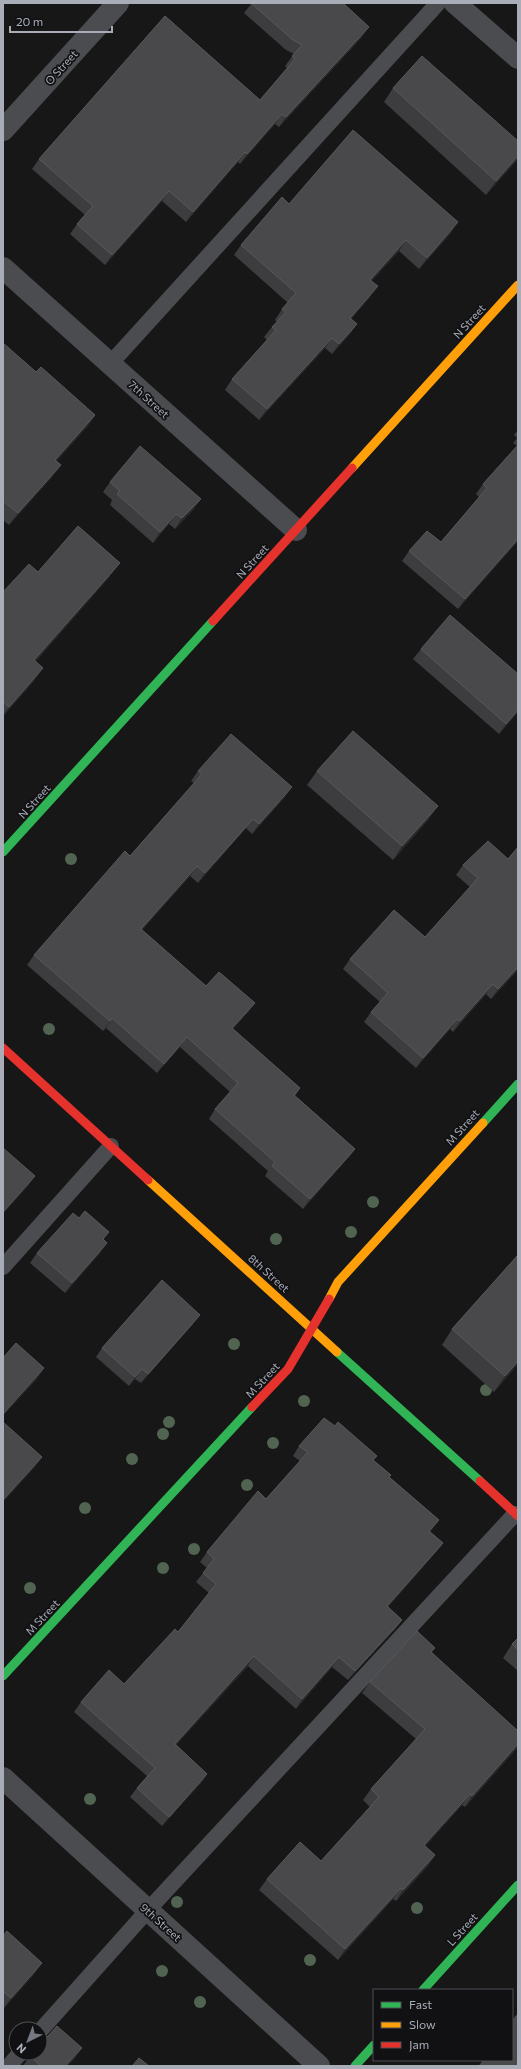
<svg xmlns="http://www.w3.org/2000/svg" width="521" height="2069" font-family="Commissioner,sans-serif">
	<style>
		.lines { fill: none; stroke-linecap: round; stroke-linejoin: round }
		.lane { stroke: #4b4c50; stroke-width: 16 }
		.street { stroke: #4b4c50; stroke-width: 22 }
		.fast { stroke: #30b455; stroke-width: 9 }
		.slow { stroke: #ff9f0a; stroke-width: 9 }
		.jam { stroke: #e5322d; stroke-width: 9 }
		.tree { fill: #506451 }
		.wall { fill: #3d3d3f }
		.shaded-wall { fill: #29292a }
		.building { fill: #49494c; stroke: #58595d }
		.labels { text-anchor: middle; dominant-baseline: central; stroke-width: 3.5; stroke-linejoin: round; paint-order: stroke }
		.street-label { font-size: 11px; fill: #a8adb8; stroke: #111113 }
	</style>
	<rect width="100%" height="100%" fill="#171717"/>
	<g class="lines">
		<path class="lane" d="M 110,364 L 438,3
			M 3,1267 L 111,1146
			M 40,2031 L 148,1910 L 515,1514
			M 9,2066 L 20,2053"/>
		<path class="street" d="M 455,3 L 518,58
			M 3,130 L 118,3
			M 3,268 L 296,530
			M 3,1778 L 319,2066"/>
		<path class="fast" d="M 3,852 L 213,621
			M 483,1123 L 518,1084
			M 337,1352 L 480,1481
			M 3,1676 L 252,1407
			M 423,1990 L 518,1885
			M 355,2066 L 374,2045"/>
		<path class="slow" d="M 352,468 L 518,285
			M 148,1180 L 337,1352
			M 329,1299 L 338,1282 L 483,1123"/>
		<path class="jam" d="M 213,621 L 352,468
			M 3,1048 L 148,1180
			M 252,1407 L 288,1369 L 329,1299
			M 480,1481 L 518,1516"/>
	</g>
	<g class="tree">
		<circle cx="71" cy="859" r="6"/>
		<circle cx="49" cy="1029" r="6"/>
		<circle cx="373" cy="1202" r="6"/>
		<circle cx="351" cy="1232" r="6"/>
		<circle cx="276" cy="1239" r="6"/>
		<circle cx="234" cy="1344" r="6"/>
		<circle cx="486" cy="1390" r="6"/>
		<circle cx="304" cy="1401" r="6"/>
		<circle cx="169" cy="1422" r="6"/>
		<circle cx="163" cy="1434" r="6"/>
		<circle cx="273" cy="1443" r="6"/>
		<circle cx="132" cy="1459" r="6"/>
		<circle cx="247" cy="1485" r="6"/>
		<circle cx="85" cy="1508" r="6"/>
		<circle cx="194" cy="1549" r="6"/>
		<circle cx="163" cy="1568" r="6"/>
		<circle cx="30" cy="1588" r="6"/>
		<circle cx="90" cy="1799" r="6"/>
		<circle cx="177" cy="1902" r="6"/>
		<circle cx="417" cy="1908" r="6"/>
		<circle cx="310" cy="1960" r="6"/>
		<circle cx="162" cy="1971" r="6"/>
		<circle cx="200" cy="2002" r="6"/>
	</g>
	<path class="wall" d="M 252,3 L 362,37 L 279,127 L 275,124 L 240,164 L 238,162 L 186,222 L 162,201 L 105,265 L 70,234 L 77,224 L 85,215 L 32,169 L 39,159 L 260,100 L 287,68 L 285,66 L 294,54 L 286,50 L 244,13 Z
		M 393,88 L 516,161 L 486,195 L 384,102 Z
		M 289,204 L 451,233 L 419,269 L 399,251 L 371,281 L 370,297 L 351,319 L 357,324 L 349,335 L 332,354 L 325,348 L 259,420 L 225,390 L 232,379 L 267,340 L 264,337 L 272,327 L 277,322 L 275,320 L 282,309 L 288,303 L 234,255 L 241,245 Z
		M 3,343 L 36,372 L 95,415 L 87,427 L 56,461 L 52,477 L 9,525 L 3,520 Z
		M 518,430 L 518,541 L 458,609 L 402,561 L 409,551 L 441,542 L 479,497 L 476,494 L 483,484 L 517,446 L 513,443 L 517,438 L 514,435 Z
		M 110,482 L 194,509 L 175,529 L 169,524 L 153,543 L 110,505 L 112,500 L 103,492 Z
		M 38,572 L 110,576 L 36,661 L 34,681 L 3,716 L 3,592 Z
		M 421,649 L 518,674 L 518,712 L 499,734 L 413,659 Z
		M 198,771 L 285,797 L 252,834 L 246,828 L 198,883 L 190,876 L 142,930 L 206,986 L 255,1003 L 248,1012 L 233,1029 L 300,1088 L 295,1096 L 355,1149 L 348,1158 L 303,1209 L 265,1176 L 268,1171 L 209,1119 L 215,1109 L 230,1092 L 180,1047 L 157,1073 L 106,1028 L 103,1031 L 27,965 L 34,955 L 130,856 L 194,783 L 191,781 Z
		M 317,771 L 429,819 L 393,860 L 307,785 Z
		M 518,847 L 518,970 L 491,999 L 486,994 L 453,1032 L 450,1029 L 416,1068 L 364,1022 L 371,1012 L 380,1002 L 343,969 L 350,959 L 425,937 L 470,887 L 456,875 L 463,865 L 508,859 Z
		M 79,1218 L 104,1240 L 100,1253 L 65,1293 L 30,1263 L 37,1253 Z
		M 518,1255 L 518,1364 L 494,1392 L 442,1345 L 452,1329 Z
		M 193,1324 L 141,1383 L 135,1379 L 129,1386 L 96,1357 L 102,1348 Z
		M 299,1446 L 374,1461 L 389,1477 L 439,1520 L 430,1532 L 443,1543 L 436,1552 L 388,1607 L 402,1620 L 395,1629 L 348,1680 L 332,1667 L 296,1709 L 248,1666 L 176,1745 L 207,1774 L 201,1783 L 162,1826 L 130,1797 L 137,1788 L 147,1776 L 74,1712 L 81,1702 L 124,1684 L 178,1632 L 209,1593 L 196,1582 L 207,1568 L 200,1562 L 207,1552 L 266,1499 L 300,1461 L 293,1456 Z
		M 518,1638 L 518,1671 L 503,1658 L 512,1644 Z
		M 432,1652 L 517,1748 L 465,1807 L 462,1805 L 425,1846 L 435,1855 L 428,1866 L 396,1901 L 393,1899 L 338,1960 L 259,1890 L 267,1879 L 321,1861 L 370,1807 L 363,1800 L 371,1789 L 416,1739 L 362,1693 L 370,1682 Z
		M 3,1936 L 35,1973 L 4,2008 L 3,2007 Z
		M 30,2056 L 75,2058 L 67,2066 L 23,2066 Z"/>
	<path class="shaded-wall" d="M 369,27 L 362,37 L 279,127 L 286,117 Z
		M 282,114 L 275,124 L 240,164 L 247,154 Z
		M 245,152 L 238,162 L 186,222 L 193,212 Z
		M 518,156 L 518,158 L 516,161 L 486,195 L 496,181 Z
		M 169,191 L 162,201 L 105,265 L 112,255 Z
		M 458,222 L 451,233 L 419,269 L 427,258 Z
		M 406,240 L 399,251 L 363,291 L 370,280 Z
		M 378,286 L 370,297 L 342,328 L 350,318 Z
		M 357,324 L 349,335 L 332,354 L 339,344 Z
		M 332,338 L 325,348 L 259,420 L 267,409 Z
		M 95,415 L 87,427 L 47,472 L 55,460 Z
		M 61,465 L 52,477 L 9,525 L 18,513 Z
		M 201,499 L 194,509 L 175,529 L 182,518 Z
		M 176,514 L 169,524 L 153,543 L 160,532 Z
		M 518,539 L 518,541 L 458,609 L 465,599 Z
		M 120,563 L 110,576 L 25,674 L 34,660 Z
		M 43,668 L 34,681 L 3,716 L 3,715 L 9,707 Z
		M 518,710 L 518,712 L 499,734 L 506,724 Z
		M 292,787 L 285,797 L 252,834 L 259,824 Z
		M 438,806 L 429,819 L 393,860 L 402,846 Z
		M 253,819 L 246,828 L 198,883 L 205,873 Z
		M 197,866 L 190,876 L 134,939 L 141,929 Z
		M 518,967 L 518,970 L 491,999 L 498,989 Z
		M 493,984 L 486,994 L 453,1032 L 460,1021 Z
		M 255,1003 L 248,1012 L 225,1038 L 232,1028 Z
		M 112,1018 L 106,1028 L 103,1031 L 110,1021 Z
		M 457,1019 L 450,1029 L 416,1068 L 423,1058 Z
		M 187,1037 L 180,1047 L 157,1073 L 164,1064 Z
		M 355,1149 L 348,1158 L 303,1209 L 310,1199 Z
		M 35,1176 L 28,1186 L 3,1214 L 3,1212 Z
		M 107,1243 L 100,1253 L 65,1293 L 72,1283 Z
		M 200,1315 L 193,1324 L 141,1383 L 148,1374 Z
		M 518,1361 L 518,1364 L 494,1392 L 505,1376 Z
		M 44,1368 L 37,1379 L 3,1416 L 3,1414 Z
		M 142,1369 L 135,1379 L 129,1386 L 135,1377 Z
		M 42,1457 L 35,1467 L 3,1502 L 3,1500 Z
		M 439,1520 L 432,1530 L 423,1541 L 429,1531 Z
		M 443,1543 L 436,1552 L 380,1616 L 387,1606 Z
		M 402,1620 L 395,1629 L 348,1680 L 355,1671 Z
		M 254,1656 L 248,1666 L 168,1754 L 175,1744 Z
		M 339,1657 L 332,1667 L 296,1709 L 302,1699 Z
		M 518,1744 L 518,1746 L 517,1748 L 465,1807 L 472,1796 Z
		M 207,1774 L 201,1783 L 162,1826 L 169,1817 Z
		M 470,1794 L 462,1805 L 417,1856 L 424,1845 Z
		M 435,1855 L 428,1866 L 396,1901 L 403,1890 Z
		M 401,1888 L 393,1899 L 338,1960 L 345,1949 Z
		M 42,1963 L 35,1973 L 4,2008 L 11,1998 Z
		M 82,2048 L 75,2058 L 67,2066 L 65,2066 Z"/>
	<path class="building" d="M 251,3 L 343,3 L 369,27 L 286,117 L 282,114 L 247,154 L 245,152 L 193,212 L 169,191 L 112,255 L 77,224 L 93,206 L 39,159 L 165,16 L 260,100 L 295,59 L 292,56 L 302,45 L 293,40 Z
		M 422,56 L 518,141 L 518,156 L 496,181 L 393,88 Z
		M 353,130 L 458,222 L 427,258 L 406,240 L 370,280 L 378,286 L 350,318 L 357,324 L 339,344 L 332,338 L 267,409 L 232,379 L 276,330 L 272,327 L 286,312 L 282,309 L 296,293 L 241,245 L 282,197 L 289,204 Z
		M 3,343 L 36,372 L 41,367 L 95,415 L 55,460 L 61,465 L 18,513 L 3,501 Z
		M 518,445 L 518,539 L 465,599 L 409,551 L 427,531 L 441,542 L 487,488 L 483,484 Z
		M 140,446 L 201,499 L 182,518 L 176,514 L 160,532 L 117,494 L 120,491 L 110,482 Z
		M 78,526 L 120,563 L 34,660 L 43,668 L 9,707 L 3,702 L 3,592 L 29,564 L 38,572 Z
		M 450,615 L 518,674 L 518,710 L 506,724 L 421,649 Z
		M 353,731 L 438,806 L 402,846 L 317,771 Z
		M 231,734 L 292,787 L 259,824 L 253,819 L 205,873 L 197,866 L 141,929 L 206,986 L 219,972 L 255,1003 L 232,1028 L 300,1088 L 294,1095 L 355,1149 L 310,1199 L 272,1166 L 275,1162 L 215,1109 L 238,1083 L 187,1037 L 164,1064 L 112,1018 L 110,1021 L 34,955 L 125,851 L 130,856 L 202,774 L 198,771 Z
		M 488,841 L 508,859 L 518,847 L 518,967 L 498,989 L 493,984 L 460,1021 L 457,1019 L 423,1058 L 371,1012 L 388,993 L 350,959 L 394,910 L 425,937 L 478,878 L 463,865 Z
		M 3,1148 L 35,1176 L 3,1212 Z
		M 85,1211 L 109,1232 L 103,1239 L 107,1243 L 72,1283 L 37,1253 L 73,1213 L 79,1218 Z
		M 518,1255 L 518,1361 L 505,1376 L 452,1329 Z
		M 162,1280 L 200,1315 L 148,1374 L 142,1369 L 135,1377 L 102,1348 Z
		M 16,1343 L 44,1368 L 3,1414 L 3,1358 Z
		M 324,1418 L 335,1426 L 338,1422 L 377,1456 L 373,1460 L 391,1475 L 389,1477 L 439,1520 L 429,1531 L 443,1543 L 387,1606 L 402,1620 L 355,1671 L 339,1657 L 302,1699 L 254,1656 L 175,1744 L 207,1774 L 169,1817 L 137,1788 L 155,1768 L 81,1702 L 109,1670 L 124,1684 L 175,1629 L 178,1632 L 216,1584 L 203,1573 L 214,1559 L 207,1552 L 258,1491 L 266,1499 L 308,1452 L 299,1446 Z
		M 3,1422 L 42,1457 L 3,1500 Z
		M 417,1631 L 435,1648 L 431,1652 L 518,1731 L 518,1744 L 472,1796 L 470,1794 L 424,1845 L 435,1855 L 403,1890 L 401,1888 L 345,1949 L 267,1879 L 300,1842 L 321,1861 L 379,1797 L 371,1789 L 425,1729 L 370,1682 Z
		M 518,1638 L 518,1650 L 512,1644 Z
		M 7,1931 L 42,1963 L 11,1998 L 3,1991 L 3,1936 Z
		M 518,2014 L 518,2066 L 479,2066 L 484,2060 L 512,2060 L 512,2021 Z
		M 57,2026 L 82,2048 L 65,2066 L 41,2066 L 30,2056 L 33,2053 L 40,2053 L 40,2045 Z
		M 139,2058 L 149,2066 L 132,2066 Z"/>
	<g class="labels">
		<g class="street-label">
			<text transform="translate(61 67) rotate(-48)">O Street</text>
			<text transform="translate(469 321) rotate(-48)">N Street</text>
			<text transform="translate(149 399) rotate(42)">7th Street</text>
			<text transform="translate(252 561) rotate(-48)">N Street</text>
			<text transform="translate(34 801) rotate(-48)">N Street</text>
			<text transform="translate(462 1127) rotate(-48)">M Street</text>
			<text transform="translate(269 1273) rotate(42)">8th Street</text>
			<text transform="translate(262 1380) rotate(-47)">M Street</text>
			<text transform="translate(42 1617) rotate(-47)">M Street</text>
			<text transform="translate(161 1922) rotate(42)">9th Street</text>
			<text transform="translate(462 1929) rotate(-48)">L Street</text>
		</g>
	</g>
	<rect width="521" height="2069" fill="none" stroke="#a8adb8" stroke-width="8"/>
	<rect x="373" y="1989" width="140" height="72" fill="#111113" stroke="#4d4f55"/>
	<rect x="381" y="2002" width="20" height="6" fill="#30b455" stroke="#4d4f55"/>
	<text x="409" y="2009" font-size="12" fill="#a8adb8">Fast</text>
	<rect x="381" y="2022" width="20" height="6" fill="#ff9f0a" stroke="#4d4f55"/>
	<text x="409" y="2029" font-size="12" fill="#a8adb8">Slow</text>
	<rect x="381" y="2042" width="20" height="6" fill="#e5322d" stroke="#4d4f55"/>
	<text x="409" y="2049" font-size="12" fill="#a8adb8">Jam</text>
	<g transform="translate(28 2041) rotate(222)"><circle r="19" fill="#111113" stroke="#4d4f55"/>
	<path d="M0-3L7 15L0 10L-7 15Z" fill="#757880"/>
	<text y="-6" font-size="11" font-weight="bold" text-anchor="middle" fill="#a8adb8">N</text>
	</g>
	<path d="M10 26v6h102v-6" fill="none" stroke="#a8adb8" stroke-width="2"/>
	<text x="16" y="26" font-size="12" fill="#a8adb8" stroke="#111113" stroke-width="3" paint-order="stroke">20 m</text>
</svg>
